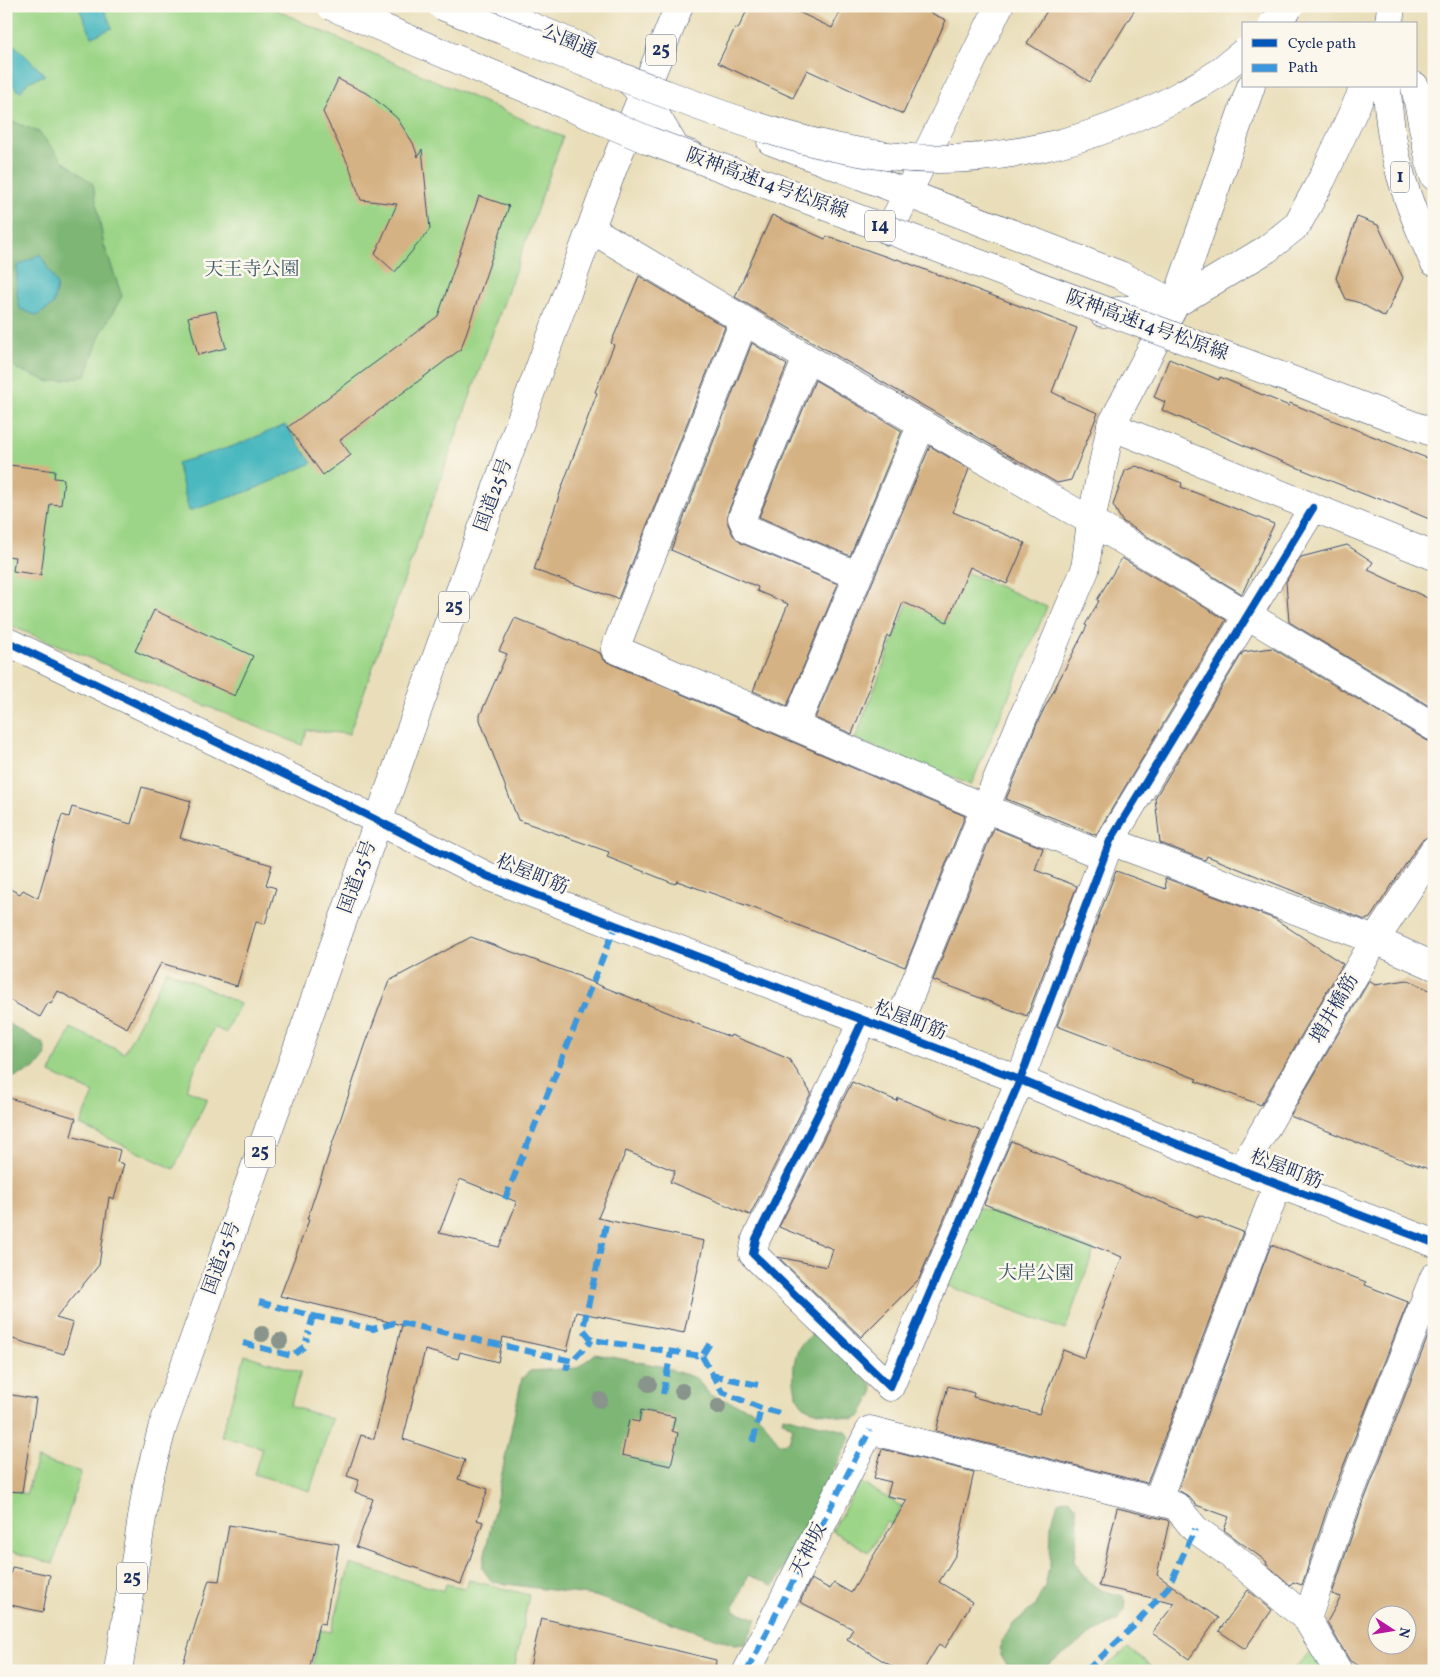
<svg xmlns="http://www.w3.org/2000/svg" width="1440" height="1677" font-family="Vollkorn,'Noto Serif JP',serif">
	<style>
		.green { fill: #9cd587; stroke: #5c8272 }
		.forest { fill: #7db674; stroke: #4c7269 }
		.water { fill: #49b8bf; stroke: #32748e }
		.building { fill: #d5b284; fill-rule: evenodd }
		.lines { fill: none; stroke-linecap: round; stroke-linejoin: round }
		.street-casing { stroke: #3a496c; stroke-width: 29 }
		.secondary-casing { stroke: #3a496c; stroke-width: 29 }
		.highway-casing { stroke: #3a496c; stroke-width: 29 }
		.street { stroke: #fff; stroke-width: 28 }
		.secondary { stroke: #fff; stroke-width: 28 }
		.highway { stroke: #fff; stroke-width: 28 }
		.highway-bridge-casing { stroke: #3a496c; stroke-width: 29; stroke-linecap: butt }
		.highway-bridge { stroke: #fff; stroke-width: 28 }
		.quiet { stroke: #3a97de; stroke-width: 6; stroke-dasharray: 12 6; stroke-linecap: butt }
		.cycleway-casing { stroke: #fbf7ec; stroke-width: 11 }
		.cycleway { stroke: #0057b8; stroke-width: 8 }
		.tree { fill: #89948c }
		.labels { text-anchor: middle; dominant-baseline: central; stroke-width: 5; stroke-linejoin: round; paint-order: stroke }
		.shield { fill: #fbf7ec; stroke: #5e6b89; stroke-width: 1 }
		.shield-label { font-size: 18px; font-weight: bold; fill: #1b2f5e }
		.street-label { font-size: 19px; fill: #1b2f5e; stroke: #fbf7ec }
		.park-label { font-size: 19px; fill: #3b5868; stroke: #fbf7ec }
	</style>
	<rect width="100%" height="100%" fill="#fbf7ec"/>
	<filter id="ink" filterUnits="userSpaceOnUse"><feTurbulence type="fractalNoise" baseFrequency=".02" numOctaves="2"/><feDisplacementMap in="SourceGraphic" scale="10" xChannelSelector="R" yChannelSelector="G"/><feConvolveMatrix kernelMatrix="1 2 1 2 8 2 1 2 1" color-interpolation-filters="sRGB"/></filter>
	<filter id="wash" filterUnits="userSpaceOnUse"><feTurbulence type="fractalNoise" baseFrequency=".0096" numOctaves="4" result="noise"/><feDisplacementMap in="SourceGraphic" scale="20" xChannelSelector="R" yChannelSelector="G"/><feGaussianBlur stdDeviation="1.12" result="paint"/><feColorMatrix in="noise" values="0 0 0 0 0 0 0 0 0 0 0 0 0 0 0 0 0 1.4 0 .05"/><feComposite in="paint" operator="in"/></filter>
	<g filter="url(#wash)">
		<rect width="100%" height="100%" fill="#e9deb9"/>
		<path class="green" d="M 6,6 L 269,6 L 306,24 L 563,137 L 349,734 L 307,730 L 302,745 L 6,624 Z
			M 926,555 L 1047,607 L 971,785 L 855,739 Z
			M 167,970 L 240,1004 L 226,1033 L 214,1027 L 186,1089 L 207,1099 L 174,1169 L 80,1125 L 94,1093 L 50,1073 L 71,1028 L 124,1053 Z
			M 975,1206 L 1094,1250 L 1065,1330 L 943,1284 Z
			M 245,1355 L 301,1372 L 290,1406 L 332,1419 L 310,1491 L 254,1474 L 262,1448 L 221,1436 Z
			M 37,1459 L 81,1472 L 53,1564 L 6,1550 L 6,1489 L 26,1494 Z
			M 860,1482 L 902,1506 L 892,1524 L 886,1522 L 869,1552 L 832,1531 Z
			M 350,1564 L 444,1591 L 446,1584 L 466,1588 L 469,1580 L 529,1595 L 514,1671 L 311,1671 L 320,1630 L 331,1632 Z
			M 1316,1645 L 1332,1671 L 1292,1671 Z
			M 1128,1648 L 1157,1671 L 1101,1671 Z"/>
		<path class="forest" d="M 6,119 L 39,132 L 63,161 L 93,184 L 104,245 L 122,296 L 100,335 L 86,376 L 50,382 L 17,369 L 6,358 Z
			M 6,1022 L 44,1044 L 46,1055 L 35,1069 L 6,1080 Z
			M 815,1332 L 872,1385 L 873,1393 L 860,1417 L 853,1419 C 841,1416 817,1413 807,1408 C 790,1399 791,1359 800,1346 C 804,1341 810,1336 815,1332 Z
			M 595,1354 L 660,1366 L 696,1378 L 710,1395 L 753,1410 L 763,1420 L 779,1444 L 789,1441 L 793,1428 L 782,1420 L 783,1416 L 846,1431 L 850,1438 L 774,1586 L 748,1575 L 733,1610 L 757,1619 L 745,1644 L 735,1645 L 595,1596 L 492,1582 L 482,1568 L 522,1378 L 530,1371 L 577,1368 Z
			M 1068,1499 L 1076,1506 L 1078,1527 L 1074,1561 L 1084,1577 L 1096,1587 L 1101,1590 L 1123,1596 L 1126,1601 L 1125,1609 L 1117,1621 L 1091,1634 L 1039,1671 L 1013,1671 L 1000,1656 L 1001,1641 L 1014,1623 L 1034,1607 L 1045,1586 L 1050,1563 L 1051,1525 L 1058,1502 Z"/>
		<path class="water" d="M 78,6 L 103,6 L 112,28 L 92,37 Z
			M 6,37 L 45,75 L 28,82 L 20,92 L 6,79 Z
			M 40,254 L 57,285 L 53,305 L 37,316 L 20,309 L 17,295 L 17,266 Z
			M 285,425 L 312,463 L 252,490 L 189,511 L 177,463 L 231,447 Z"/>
		<g id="blocks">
			<path class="building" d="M 749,6 L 786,6 L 832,28 L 843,6 L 916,6 L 946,20 L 903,114 L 807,70 L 793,98 L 718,63 L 735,28 L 738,29 Z
				M 1050,6 L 1137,6 L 1090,82 L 1027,43 Z
				M 338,79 L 370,95 L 397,118 L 413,143 L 418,157 L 422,149 L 430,229 L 395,272 L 375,254 L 397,204 L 361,200 L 349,166 L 323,112 Z
				M 479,196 L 509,206 L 461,349 L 340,440 L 351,455 L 323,475 L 288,427 L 438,316 Z
				M 772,215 L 825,239 L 827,236 L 896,260 L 897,259 L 1077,328 L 1052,392 L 1066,399 L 1066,400 L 1098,413 L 1071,480 L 1057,483 L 735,297 Z
				M 1357,217 L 1378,225 L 1403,278 L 1385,317 L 1360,303 L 1346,299 L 1336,278 Z
				M 639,276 L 725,327 L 618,599 L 534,570 L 562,487 L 597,393 L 595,392 L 614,345 L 611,343 Z
				M 216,311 L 226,348 L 198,355 L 188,317 Z
				M 752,343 L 787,365 L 728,512 L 728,524 L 733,535 L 741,543 L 838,584 L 787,706 L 753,691 L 788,604 L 757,591 L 758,587 L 671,550 Z
				M 1169,359 L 1219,380 L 1220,377 L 1289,406 L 1290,403 L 1434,461 L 1434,521 L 1377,497 L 1376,499 L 1266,455 L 1162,410 L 1165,402 L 1154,397 Z
				M 815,380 L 902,431 L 850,556 L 759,517 Z
				M 930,446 L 969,469 L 953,512 L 1025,543 L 1007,584 L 970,567 L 947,622 L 903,602 L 890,637 L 887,636 L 869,686 L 870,687 L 852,734 L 815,718 Z
				M 10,465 L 55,471 L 54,478 L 64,479 L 61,505 L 50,504 L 41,575 L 13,571 L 15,557 L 6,556 L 6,493 Z
				M 1136,466 L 1182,483 L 1181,487 L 1274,524 L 1242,594 L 1122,521 L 1113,505 L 1125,471 Z
				M 1347,545 L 1373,562 L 1368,570 L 1434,601 L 1434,709 L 1289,622 L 1286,582 L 1301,557 Z
				M 1122,558 L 1226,620 L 1096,835 L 1006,799 L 1039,719 L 1087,626 L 1085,625 L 1099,601 L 1097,600 Z
				M 154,610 L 253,656 L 235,696 L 135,651 Z
				M 515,618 L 600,653 L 603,659 L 609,663 L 965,816 L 905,967 L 762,911 L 677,881 L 675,884 L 607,857 L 609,852 L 518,820 L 480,720 L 480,715 L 507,654 L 499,651 Z
				M 1272,648 L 1426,740 L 1434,743 L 1434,833 L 1421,841 L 1370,918 L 1365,920 L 1207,856 L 1205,860 L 1160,843 L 1155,798 L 1243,652 Z
				M 142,787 L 191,801 L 180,838 L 272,865 L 266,885 L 276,888 L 265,924 L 256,922 L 237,986 L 161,963 L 127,1028 L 58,991 L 51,1004 L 48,1003 L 40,1017 L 6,998 L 6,887 L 20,894 L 23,890 L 38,898 L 62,815 L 69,817 L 72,807 L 131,824 Z
				M 994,828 L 1043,848 L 1035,870 L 1077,886 L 1027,1016 L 933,980 Z
				M 1116,871 L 1166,889 L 1165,878 L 1275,919 L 1343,964 L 1261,1105 L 1195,1081 L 1197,1079 L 1057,1026 Z
				M 471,937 L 581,977 L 581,978 L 730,1037 L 731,1035 L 789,1059 L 811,1093 L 750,1215 L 670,1182 L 675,1171 L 626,1151 L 598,1218 L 704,1241 L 684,1333 L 576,1312 L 567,1351 L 503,1337 L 498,1362 L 460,1352 L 458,1359 L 425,1350 L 403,1439 L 465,1460 L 458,1479 L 488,1489 L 477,1520 L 483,1522 L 461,1584 L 356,1547 L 373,1499 L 355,1492 L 359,1480 L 347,1476 L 361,1435 L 374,1439 L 402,1325 L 280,1296 L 309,1220 L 307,1219 L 366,1043 L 389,981 ZM 460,1179 L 517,1202 L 499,1247 L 439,1233 Z
				M 1407,980 L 1434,992 L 1434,1171 L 1373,1149 L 1290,1116 L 1369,981 L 1375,985 Z
				M 852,1082 L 897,1101 L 898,1098 L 981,1131 L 919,1279 L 861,1337 L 778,1257 L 827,1267 L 833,1249 L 779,1227 Z
				M 6,1097 L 76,1118 L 71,1136 L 120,1150 L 117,1162 L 124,1164 L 114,1199 L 109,1197 L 99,1265 L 56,1318 L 73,1323 L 64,1354 L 6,1337 Z
				M 1011,1141 L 1198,1217 L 1199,1215 L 1243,1232 L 1147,1483 L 936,1431 L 948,1386 L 974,1393 L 973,1397 L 1039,1414 L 1063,1350 L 1084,1358 L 1122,1257 L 984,1204 Z
				M 1271,1245 L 1366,1282 L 1365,1285 L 1408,1302 L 1330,1500 L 1302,1585 L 1293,1582 L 1290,1585 L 1266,1564 L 1267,1562 L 1224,1530 L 1229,1517 L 1196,1505 L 1188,1496 L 1178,1490 Z
				M 1434,1321 L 1434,1671 L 1369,1671 L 1350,1661 L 1327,1622 L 1341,1597 L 1332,1594 L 1360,1511 ZM 1378,1614 L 1408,1614 L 1408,1644 L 1378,1644 Z
				M 6,1394 L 36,1399 L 22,1492 L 6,1491 Z
				M 641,1410 L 675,1417 L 672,1431 L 678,1433 L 671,1466 L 622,1455 L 629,1420 L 639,1422 Z
				M 882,1449 L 974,1472 L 956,1554 L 939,1582 L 972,1602 L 945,1648 L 939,1644 L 923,1671 L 900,1671 L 847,1639 L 853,1629 L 800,1602 L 811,1579 L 830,1589 L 834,1583 L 851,1593 L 907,1500 L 887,1496 L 891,1482 L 874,1478 Z
				M 1117,1508 L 1167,1520 L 1169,1522 L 1157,1575 L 1218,1618 L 1189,1659 L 1152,1633 L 1175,1603 L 1099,1586 Z
				M 229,1525 L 339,1544 L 325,1624 L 319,1623 L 309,1671 L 206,1671 L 183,1664 L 209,1580 L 219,1581 Z
				M 12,1567 L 50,1575 L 43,1612 L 6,1604 L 6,1592 Z
				M 1248,1590 L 1272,1610 L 1245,1649 L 1219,1631 Z
				M 541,1618 L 716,1660 L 715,1671 L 529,1671 Z"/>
		</g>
	</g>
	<g filter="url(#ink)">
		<use href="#blocks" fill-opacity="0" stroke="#3a496c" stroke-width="1"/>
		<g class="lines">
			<g class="street-casing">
				<path id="street" d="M 483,6 L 583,48
					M 628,80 L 643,94 L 676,149 L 692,155
					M 1415,86 L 1431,168 L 1434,176
					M 771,141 L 1120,275 L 1175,304 L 1251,86
					M 591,229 L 807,358 L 1091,521 L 1434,727
					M 889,231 L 999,6
					M 1103,313 L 1175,304 L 1267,249 L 1297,225 L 1322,179 L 1365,86
					M 744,321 L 615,649 L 985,808 L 1104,856
					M 807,358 L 742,518 L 747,529 L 858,576
					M 795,726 L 922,424
					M 863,1020 L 837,1076 L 756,1239 L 753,1254 L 890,1387 L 1020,1080 L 1110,841 L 1313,508
					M 895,1033 L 985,808 L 1085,570 L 1091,521 L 1111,426 L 1172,310
					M 1241,1170 L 1375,940 L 1434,850
					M 1157,1501 L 1278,1184
					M 747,1671 L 870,1430 L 924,1444 L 1176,1506 L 1195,1529 L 1226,1551 L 1307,1619
					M 1338,1671 L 1307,1619 L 1345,1506 L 1434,1277"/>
			</g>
			<g class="secondary-casing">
				<path id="secondary" d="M 1111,426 L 1434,556
					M 6,641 L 327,795 L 487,876 L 1020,1080 L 1241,1170 L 1434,1243
					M 1110,841 L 1375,940 L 1434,966"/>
			</g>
			<g class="highway-casing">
				<path id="highway" d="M 1389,24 L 1391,6
					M 1387,86 C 1389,153 1407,202 1434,262
					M 118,1671 L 147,1486 L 162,1429 L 530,394 L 613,168 L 679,6"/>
			</g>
			<use href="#street" class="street"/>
			<use href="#secondary" class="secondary"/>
			<use href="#highway" class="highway"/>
			<g class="highway-bridge-casing">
				<path id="highway-bridge" d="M 331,6 L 650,141 L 1434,433
					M 442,6 C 518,36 593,67 669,95 C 740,122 812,147 887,156 C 989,168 1096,143 1184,93 C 1194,87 1205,82 1214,76 C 1224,68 1234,60 1244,52
					M 1273,24 L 1290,6"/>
			</g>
			<use href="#highway-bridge" class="highway-bridge"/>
			<path class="quiet" d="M 505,1199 L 616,925
				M 606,1225 L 583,1329 L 592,1340 L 702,1356 L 710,1343
				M 259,1302 L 313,1316 L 308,1334
				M 313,1316 L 373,1329 L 394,1323 L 402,1323 L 572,1361 L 592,1340
				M 243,1343 L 292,1356 L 305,1346 L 307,1338
				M 702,1356 L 722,1392 L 761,1408 L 783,1414
				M 564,1366 L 568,1367 L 568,1364
				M 711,1375 L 763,1386
				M 663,1394 L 671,1352
				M 753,1442 L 761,1408
				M 747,1671 L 870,1430
				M 1086,1671 L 1133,1627 L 1169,1586 L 1195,1529"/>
			<g class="cycleway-casing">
				<path id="cycleway" d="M 6,641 L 327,795 L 487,876 L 1020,1080 L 1241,1170 L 1434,1243
					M 863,1020 L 837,1076 L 756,1239 L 753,1254 L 890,1387 L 1020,1080 L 1110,841 L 1313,508"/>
			</g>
			<use href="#cycleway" class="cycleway"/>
		</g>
		<g class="tree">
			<circle cx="262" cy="1334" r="8"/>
			<circle cx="280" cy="1341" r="8"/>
			<circle cx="649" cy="1384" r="8"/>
			<circle cx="682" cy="1391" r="8"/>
			<circle cx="600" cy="1400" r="8"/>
			<circle cx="718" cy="1407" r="8"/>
		</g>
	</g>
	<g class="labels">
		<g class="shield">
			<rect x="646" y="34.5" width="30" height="31" rx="4"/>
			<rect x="1391" y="161.5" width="18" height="31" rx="4"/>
			<rect x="865" y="210.5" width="30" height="31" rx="4"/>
			<rect x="439" y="591.5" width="30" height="31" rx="4"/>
			<rect x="245" y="1136.5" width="30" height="31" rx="4"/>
			<rect x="117" y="1562.5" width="30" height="31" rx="4"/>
		</g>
		<g class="shield-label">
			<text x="661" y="50">25</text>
			<text x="1400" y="177">1</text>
			<text x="880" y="226">14</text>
			<text x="454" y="607">25</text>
			<text x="260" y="1152">25</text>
			<text x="132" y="1578">25</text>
		</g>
		<g class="street-label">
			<text transform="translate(569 42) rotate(23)">公園通</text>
			<text transform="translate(767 184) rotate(20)">阪神高速14号松原線</text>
			<text transform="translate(1147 326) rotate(20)">阪神高速14号松原線</text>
			<text transform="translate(494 495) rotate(-70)">国道25号</text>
			<text transform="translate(532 875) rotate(22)">松屋町筋</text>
			<text transform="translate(358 877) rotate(-70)">国道25号</text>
			<text transform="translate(1335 1009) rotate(-60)">増井橋筋</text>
			<text transform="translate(910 1021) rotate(21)">松屋町筋</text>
			<text transform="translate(1286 1170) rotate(21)">松屋町筋</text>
			<text transform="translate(222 1258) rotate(-70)">国道25号</text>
			<text transform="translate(809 1550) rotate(-63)">天神坂</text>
		</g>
		<g class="park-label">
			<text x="252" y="270">天王寺公園</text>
			<text x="1036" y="1274">大岸公園</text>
		</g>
	</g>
	<rect width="1440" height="1677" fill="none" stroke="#fbf7ec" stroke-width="25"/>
	<rect x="1242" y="22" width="175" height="65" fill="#fbf7ec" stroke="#a1a7b3"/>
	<rect x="1252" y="39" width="25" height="8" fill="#0057b8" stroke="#a1a7b3"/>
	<text x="1288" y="48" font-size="15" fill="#1b2f5e">Cycle path</text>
	<rect x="1252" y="64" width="25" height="8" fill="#3a97de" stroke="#a1a7b3"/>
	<text x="1288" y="72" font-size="15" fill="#1b2f5e">Path</text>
	<g transform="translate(1392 1630) rotate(102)"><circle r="24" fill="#fbf7ec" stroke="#a1a7b3"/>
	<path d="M0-4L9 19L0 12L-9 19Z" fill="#b5179e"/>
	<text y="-8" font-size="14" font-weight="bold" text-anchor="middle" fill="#1b2f5e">N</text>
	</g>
</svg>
